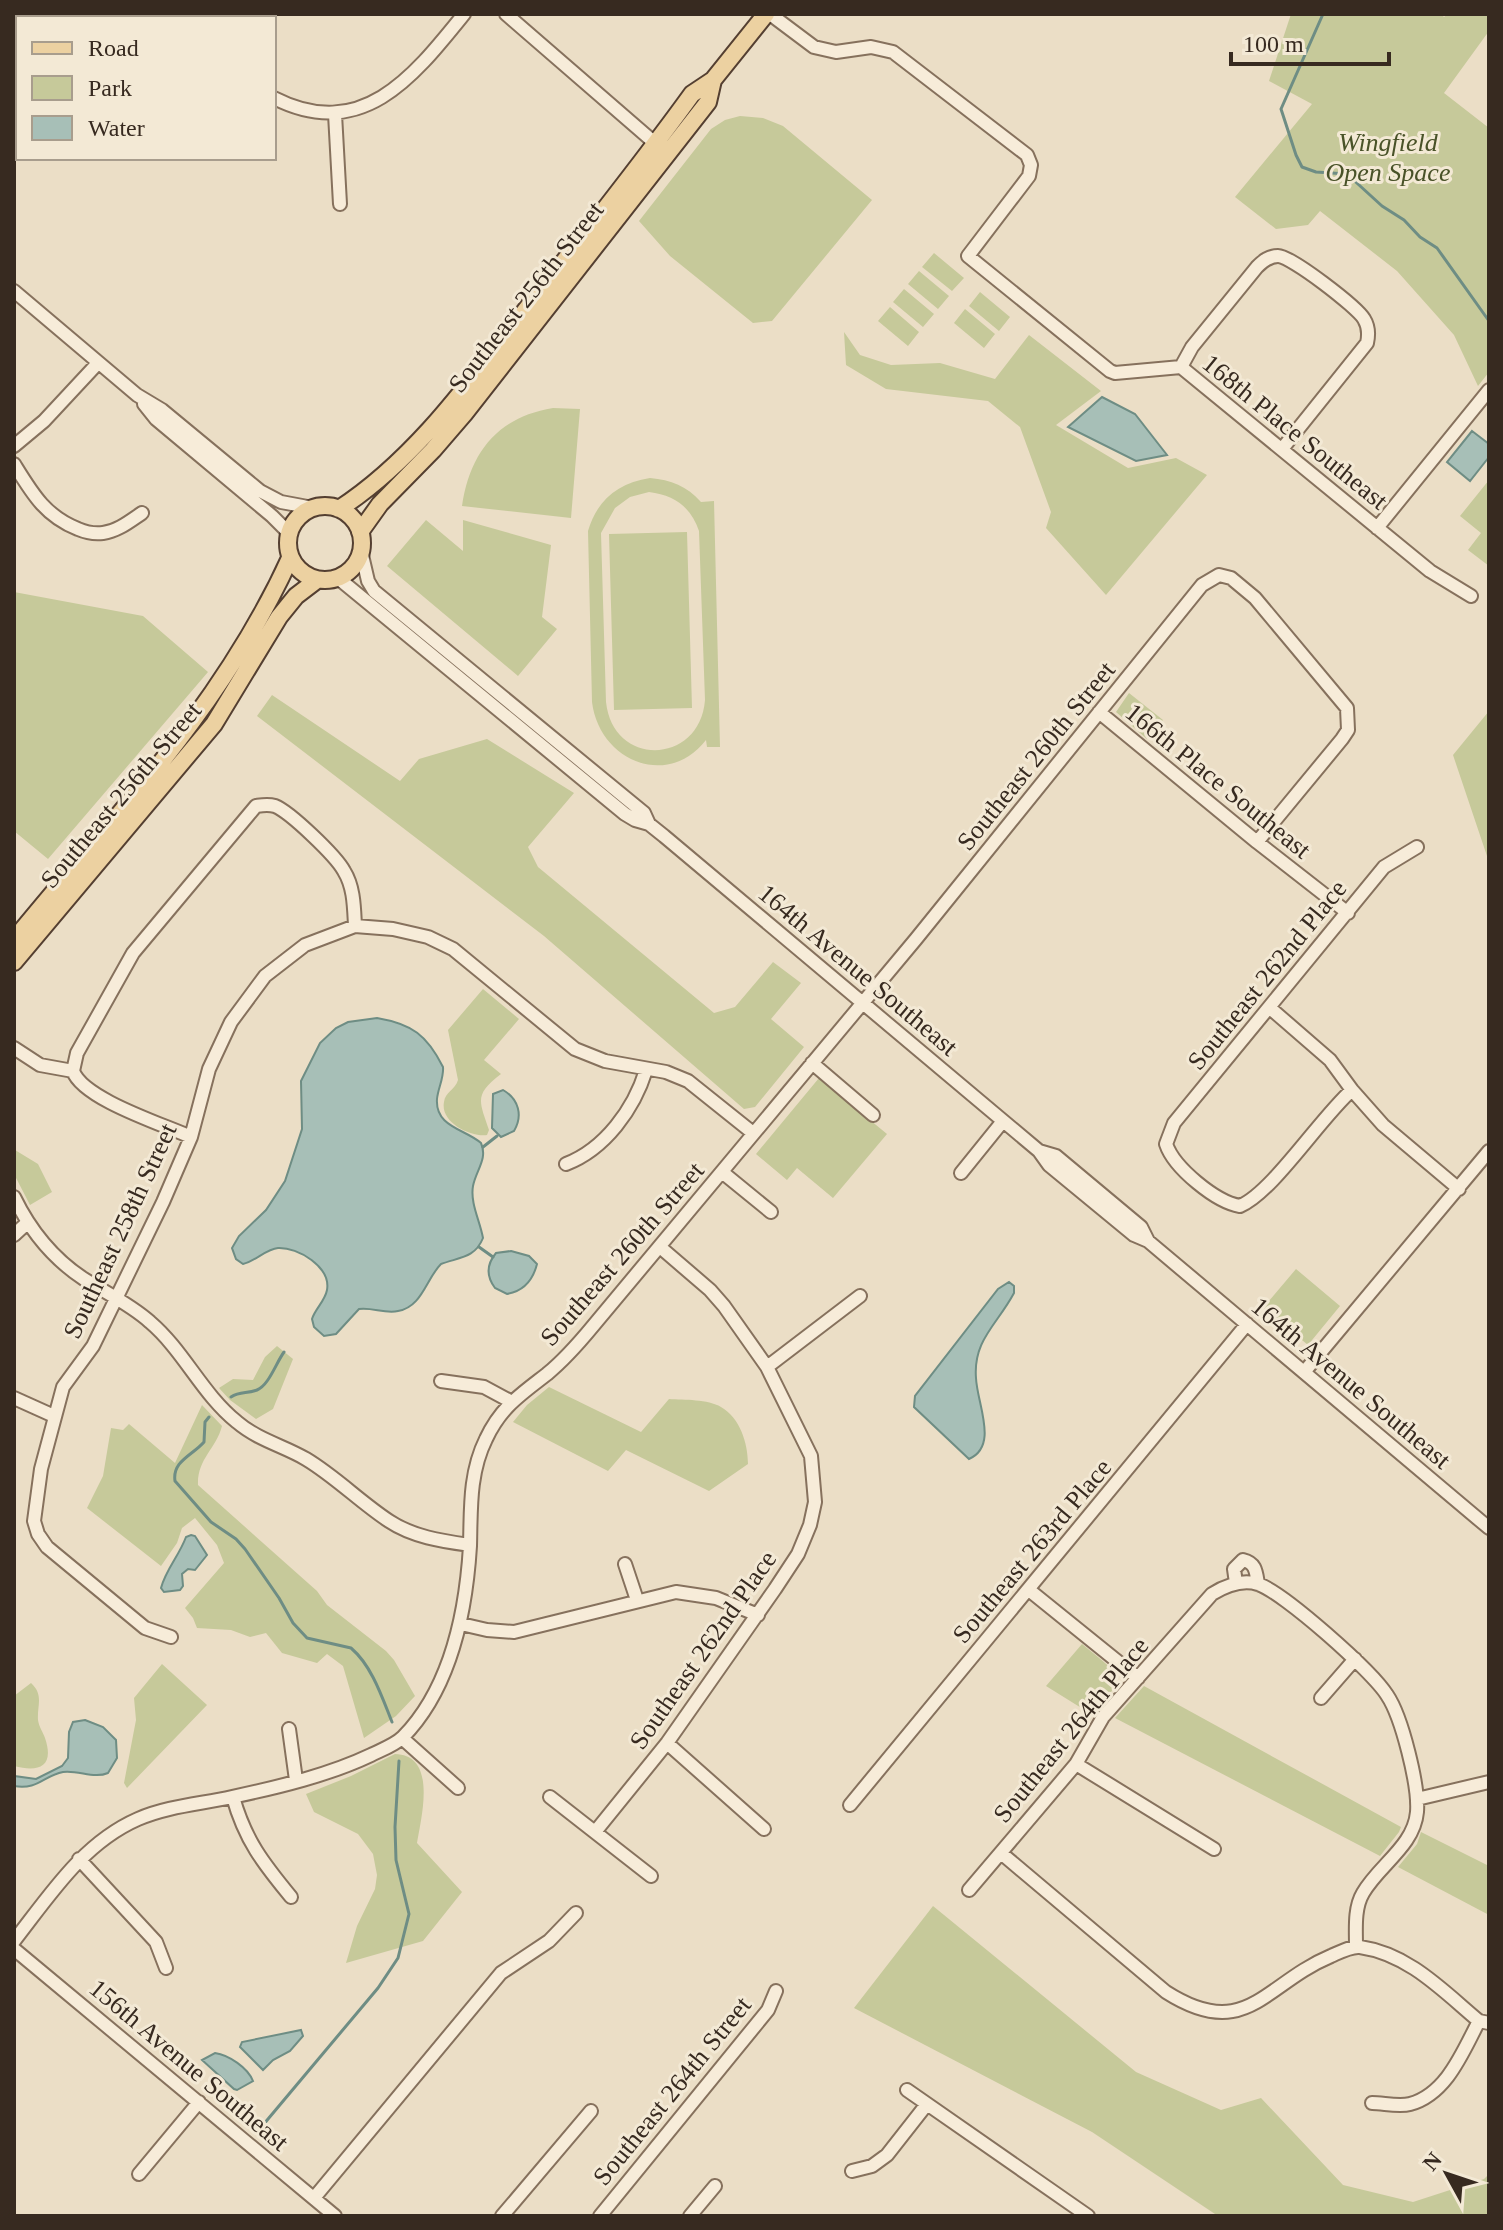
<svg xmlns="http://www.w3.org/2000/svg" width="1503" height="2230" font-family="'Times New Roman',serif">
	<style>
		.green { fill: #c6c99a; fill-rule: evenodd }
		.water { fill: #a7bfb7; stroke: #6e8d84; stroke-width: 2 }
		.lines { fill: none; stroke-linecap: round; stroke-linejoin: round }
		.stream { stroke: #6e8d84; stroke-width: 3 }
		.minor-casing { stroke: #86715d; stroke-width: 16 }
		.major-casing { stroke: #543f31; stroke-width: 20 }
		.minor { stroke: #f7ecd9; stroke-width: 12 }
		.major { stroke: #ecd1a1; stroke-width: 16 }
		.labels { text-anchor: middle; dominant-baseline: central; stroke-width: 6; stroke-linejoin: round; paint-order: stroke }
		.park-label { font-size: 26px; font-style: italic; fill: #495228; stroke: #f3e9d5 }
		.street-label { font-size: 26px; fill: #372a20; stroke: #f3e9d5 }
	</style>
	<rect width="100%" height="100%" fill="#ebdec6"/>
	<path class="green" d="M 1291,14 L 1441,14 L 1444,17 L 1448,14 L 1489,14 L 1489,31 L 1444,93 L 1489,128 L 1489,372 L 1478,386 L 1454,335 L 1397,271 L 1320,211 L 1308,225 L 1276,229 L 1235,197 L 1312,104 L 1269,81 Z
		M 740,116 L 763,118 L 783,126 L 872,200 L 772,321 L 753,323 L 670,256 L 639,221 L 711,129 L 725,120 Z
		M 934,253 L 964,278 L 952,291 L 922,267 Z
		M 919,271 L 949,296 L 938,309 L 908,284 Z
		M 904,289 L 934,314 L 923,327 L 893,302 Z
		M 980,292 L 1010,317 L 999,331 L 969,306 Z
		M 890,307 L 919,332 L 908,346 L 878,321 Z
		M 965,309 L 995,334 L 984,348 L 954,323 Z
		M 844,332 L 860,355 L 891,365 L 940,363 L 995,379 L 1029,335 L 1101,391 L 1056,425 L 1128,468 L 1176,458 L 1207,475 L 1106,595 L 1046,528 L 1051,512 L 1020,427 L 988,401 L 886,389 L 846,365 Z
		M 553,408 L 580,409 L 571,518 L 462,506 C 470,452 498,417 553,408 Z
		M 650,478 C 671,480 687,486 701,502 L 714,501 L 720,747 L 707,747 L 706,740 C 667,790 599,760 592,702 L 588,531 C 597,500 618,483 650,478 ZM 649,492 C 674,495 691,507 699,531 L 705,700 C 700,765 613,768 606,702 L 601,533 L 615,508 L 630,497 Z
		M 1489,480 L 1489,566 L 1468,550 L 1481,533 L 1460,516 Z
		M 426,520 L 463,551 L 463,520 L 551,545 L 542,617 L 557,629 L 518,676 L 387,566 Z
		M 687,532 L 692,708 L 614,710 L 609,534 Z
		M 14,592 L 143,616 L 208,672 L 48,859 L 14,831 Z
		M 1129,693 L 1163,720 L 1147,739 L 1116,712 Z
		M 272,695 L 400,781 L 419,759 L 487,739 L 574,793 L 528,847 L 538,867 L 714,1013 L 735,1007 L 773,962 L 801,983 L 771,1019 L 804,1047 L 755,1107 L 744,1109 L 544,936 L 257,716 Z
		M 1489,711 L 1489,855 L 1487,856 L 1453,755 Z
		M 483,989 L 519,1019 L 484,1060 L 501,1074 C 474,1095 479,1100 489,1130 L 487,1135 C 470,1137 440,1122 444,1102 C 445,1092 455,1090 458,1080 L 448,1030 Z
		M 819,1078 L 887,1134 L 833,1198 L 797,1168 L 787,1180 L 756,1154 Z
		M 15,1150 L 38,1164 L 52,1192 L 30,1205 L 14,1174 Z
		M 1296,1269 L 1340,1306 L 1308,1345 L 1263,1308 Z
		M 277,1346 L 293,1359 L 273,1409 L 256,1419 L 230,1400 L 219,1388 L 233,1379 L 253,1380 L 265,1357 Z
		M 549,1387 L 641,1432 L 669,1399 C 684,1400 708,1399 721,1407 C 740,1418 748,1443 748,1464 L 709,1491 L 626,1450 L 608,1471 L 513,1422 L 527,1405 Z
		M 202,1405 L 222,1426 C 216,1449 197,1459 198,1485 L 317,1591 L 327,1605 L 386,1651 L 394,1660 L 415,1696 L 396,1716 L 364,1738 L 343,1666 L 327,1654 L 317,1663 L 282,1653 L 266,1633 L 250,1637 L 231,1630 L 197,1628 L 193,1618 L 185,1608 L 224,1563 L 217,1545 L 195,1518 L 182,1528 L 177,1543 L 161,1566 L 87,1508 L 103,1476 L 111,1428 L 123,1430 L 129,1424 L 175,1463 Z
		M 1082,1644 C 1118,1674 1131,1676 1091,1714 L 1046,1686 Z
		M 162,1664 L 207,1705 L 127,1788 L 124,1783 L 136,1720 L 134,1698 Z
		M 31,1683 C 44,1695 37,1705 38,1720 C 39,1727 43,1732 45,1738 C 55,1768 38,1772 14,1766 L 14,1696 Z
		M 1144,1686 L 1401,1827 L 1399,1832 L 1380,1856 L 1115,1718 Z
		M 395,1754 C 438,1755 421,1818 417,1843 L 462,1892 L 423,1941 L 346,1963 L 357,1926 L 375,1889 L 377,1875 L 373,1854 L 358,1834 L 314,1812 L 306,1794 L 351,1776 Z
		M 1421,1832 L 1489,1866 L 1489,1915 L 1398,1867 L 1417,1844 Z
		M 933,1906 L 1136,2072 L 1221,2110 L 1261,2098 L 1343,2185 L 1413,2202 L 1484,2179 L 1489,2174 L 1489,2216 L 1218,2216 L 1092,2132 L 854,2008 Z"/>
	<path class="water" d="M 1102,397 L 1135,414 L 1167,455 L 1136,461 L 1068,427 Z
		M 1472,431 L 1489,444 L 1489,457 L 1470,481 L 1447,462 Z
		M 377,1018 C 412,1024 427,1035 443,1067 C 444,1078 438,1088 437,1099 C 435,1127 465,1129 481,1143 C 488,1159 476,1170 473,1186 C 470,1203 480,1221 483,1238 C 475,1258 460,1257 441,1264 C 426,1279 422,1307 398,1311 C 385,1314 372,1307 359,1309 L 336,1334 L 324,1336 L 314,1327 L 312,1319 C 315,1309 325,1301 327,1290 C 331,1267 298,1247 278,1248 C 266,1249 256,1261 243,1264 L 236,1259 L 232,1248 L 239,1236 L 266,1210 L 285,1181 L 302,1129 L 301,1081 L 320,1043 L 336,1028 L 348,1022 Z
		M 503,1090 C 519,1099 523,1116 514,1131 L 501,1137 L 492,1128 L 493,1094 Z
		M 511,1251 L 529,1256 L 537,1264 C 533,1280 524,1291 507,1294 L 495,1288 C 486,1276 486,1265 496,1253 Z
		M 1009,1282 L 1014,1286 L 1014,1293 C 997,1325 973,1340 976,1378 C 977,1404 999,1446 969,1459 L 914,1407 L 915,1396 L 998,1289 Z
		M 191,1535 L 195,1536 L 207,1555 L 195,1570 L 188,1569 L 182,1574 L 183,1586 L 180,1590 L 164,1592 L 161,1588 C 166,1569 179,1556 186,1537 Z
		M 85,1720 L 103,1727 L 116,1740 L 117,1758 L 108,1773 C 94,1779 79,1770 63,1772 C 43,1776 38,1790 14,1786 L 14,1776 L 36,1779 L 62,1766 L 68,1758 L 69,1732 L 73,1722 Z
		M 301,2030 L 303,2036 L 290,2051 L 273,2060 L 263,2070 L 240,2047 L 242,2042 Z
		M 215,2053 C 229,2055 248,2068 253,2081 L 237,2090 L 234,2089 L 202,2060 Z"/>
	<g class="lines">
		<path class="stream" d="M 1323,14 L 1281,109 L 1296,155 L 1302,167 L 1316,172 L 1347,174 L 1382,206 L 1404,220 L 1420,237 L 1437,248 L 1489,321
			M 483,1147 L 497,1136
			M 479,1247 L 493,1257
			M 231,1397 C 240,1391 247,1394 257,1390 C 269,1385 276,1363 284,1352
			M 209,1417 L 205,1422 L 204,1442 C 193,1455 172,1461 175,1481 L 211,1522 L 236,1539 L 245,1549 L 279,1598 L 293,1623 L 307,1638 L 351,1648 C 372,1666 382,1697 392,1722
			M 263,2125 L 378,1988 L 398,1958 L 409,1914 L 396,1860 L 395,1827 L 399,1761"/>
		<g class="minor-casing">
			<path id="minor" d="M 506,14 L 656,144
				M 770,14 L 814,47 L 836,52 L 871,47 L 893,52 L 1027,155 L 1031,165 L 1029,176 L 968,256 L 1110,371 L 1115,373 L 1181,367 L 1430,571 L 1471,596
				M 274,98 C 362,143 414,76 464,14
				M 335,114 L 340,204
				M 14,291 L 137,395 L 162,410 L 260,491 L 281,502 L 313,508
				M 1181,367 L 1192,347 L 1257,267 C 1263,261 1269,256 1278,256 C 1291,256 1357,307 1364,319 C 1369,327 1369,334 1367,343 L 1282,449
				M 144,404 L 156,419 L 272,516 L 289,533
				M 14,446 L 44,421 L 98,363
				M 14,464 C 32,493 45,516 78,529 C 85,532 95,534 103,533 C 118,531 130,521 142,513
				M 1377,528 L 1489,390
				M 361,551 L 368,581 L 374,591 L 644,813 L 649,824
				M 338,578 L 625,814 L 635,820 L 649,824 L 664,836 L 1039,1151 L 1049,1165 L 1134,1235 L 1148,1241 L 1489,1528
				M 1099,712 L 1257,842 L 1348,913
				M 1270,1008 L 1330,1060 L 1352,1090 L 1383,1125 L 1459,1189
				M 14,1048 L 40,1065 L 73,1071 C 83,1099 162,1124 191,1137
				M 812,1063 L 873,1115
				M 73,1071 L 77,1053 L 133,953 L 256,806 C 263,805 268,804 275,806 C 290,812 336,856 344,871 C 354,887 354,907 355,926
				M 1352,1090 C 1321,1117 1272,1193 1240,1206 C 1216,1202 1174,1168 1166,1144 L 1174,1123 L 1384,867 L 1417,847
				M 1039,1151 L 1056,1156 L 1141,1227 L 1148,1241
				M 566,1164 C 605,1149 634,1109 646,1070
				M 722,1172 L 771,1212
				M 961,1173 L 1003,1121
				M 14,1197 C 30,1230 52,1258 84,1279 C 106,1293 130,1304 150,1322 C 184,1351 202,1394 237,1422 C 258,1440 284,1446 306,1459 C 336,1477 360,1502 389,1521 C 413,1537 442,1541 470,1545
				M 14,1235 L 27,1223
				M 767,1367 L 860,1296
				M 1305,1371 L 1489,1151
				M 441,1381 L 484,1387 L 510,1401
				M 14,1398 L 54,1416
				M 625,1564 L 637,1600
				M 1236,1583 L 1234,1569 L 1243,1560 C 1256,1563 1256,1572 1258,1584
				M 1029,1590 L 1138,1678
				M 461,1624 L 487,1630 L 514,1632 L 676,1592 L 716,1598 L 758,1615
				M 171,1637 L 145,1628 L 47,1547 L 38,1534 L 34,1521 L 41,1469 L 63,1387 L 93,1346 L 163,1202 L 191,1137 L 209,1069 L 231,1022 L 265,976 L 305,945 L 355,926 L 393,929 L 428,937 L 453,949 L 575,1049 L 605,1061 L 666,1072 L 688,1081 L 753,1133
				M 1321,1698 L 1355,1659
				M 289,1729 L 296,1780
				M 402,1738 L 458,1788
				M 667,1743 L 764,1829
				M 1076,1764 L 1214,1849
				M 233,1797 C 245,1840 263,1863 291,1897
				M 550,1797 L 651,1876
				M 1417,1799 L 1489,1782
				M 850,1805 L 1247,1324
				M 595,1832 L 667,1743 L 775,1589 L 798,1554 L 810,1525 L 815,1502 L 811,1456 L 767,1367 L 724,1306 L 710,1290 L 660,1247
				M 1001,1853 L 1166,1992 C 1246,2043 1264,1984 1331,1956 C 1340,1952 1351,1946 1360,1947 C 1409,1954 1443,1991 1479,2021 L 1489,2023
				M 79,1859 L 156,1942 L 166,1968
				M 969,1890 L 1076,1764 L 1103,1717 L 1212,1594 C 1225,1586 1242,1579 1258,1584 C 1283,1592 1372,1671 1387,1695 C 1402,1717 1419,1786 1417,1812 C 1414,1846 1379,1865 1363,1893 C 1354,1908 1356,1929 1356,1946
				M 14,1941 C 50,1895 83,1843 138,1819 C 168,1806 201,1804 232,1797 C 279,1787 329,1775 371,1755 C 381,1750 395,1745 403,1737 C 451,1688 466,1612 470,1546 C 471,1510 469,1473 486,1439 C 501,1407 520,1395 547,1374 C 564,1360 579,1343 593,1326 L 916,939 L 1202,585 L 1219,575 L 1231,578 L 1255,598 L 1347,708 L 1348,730 L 1342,739 L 1257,842
				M 14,1949 L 335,2216
				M 907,2090 L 1088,2216
				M 1372,2103 C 1383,2103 1399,2107 1410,2104 C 1447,2094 1463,2051 1479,2021
				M 852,2171 L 872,2166 L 887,2155 L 927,2104
				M 139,2174 L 199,2102
				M 314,2198 L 501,1973 L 549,1941 L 576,1913
				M 502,2216 L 591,2111
				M 600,2216 L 768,2010 L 776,1991
				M 690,2216 L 715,2186"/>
		</g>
		<g class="major-casing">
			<path id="major" d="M288 543a37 37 0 1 1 74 0a37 37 0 1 1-74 0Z
				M 339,509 C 417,458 472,379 529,306 C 584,236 640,166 692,94 L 713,80 L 766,14
				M 360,532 L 380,504 L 433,450 L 464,414 L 708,102 L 713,80
				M 14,940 C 113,819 225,702 290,558
				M 14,962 L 214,724 L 279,617 L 296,596 L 317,580"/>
		</g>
		<use href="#minor" class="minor"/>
		<use href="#major" class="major"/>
	</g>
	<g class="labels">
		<g class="park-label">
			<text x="1388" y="142">Wingfield<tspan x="1388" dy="30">Open Space</tspan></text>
		</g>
		<g class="street-label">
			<text transform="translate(526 297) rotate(-52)">Southeast 256th Street</text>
			<text transform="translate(1295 432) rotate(39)">168th Place Southeast</text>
			<text transform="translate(1036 756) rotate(-51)">Southeast 260th Street</text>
			<text transform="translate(1218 781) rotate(39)">166th Place Southeast</text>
			<text transform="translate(121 795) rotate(-50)">Southeast 256th Street</text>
			<text transform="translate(858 970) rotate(40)">164th Avenue Southeast</text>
			<text transform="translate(1267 975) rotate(-51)">Southeast 262nd Place</text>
			<text transform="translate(120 1231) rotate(-65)">Southeast 258th Street</text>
			<text transform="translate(622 1254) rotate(-49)">Southeast 260th Street</text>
			<text transform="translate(1351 1383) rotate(40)">164th Avenue Southeast</text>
			<text transform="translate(1032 1551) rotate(-50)">Southeast 263rd Place</text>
			<text transform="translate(703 1650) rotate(-55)">Southeast 262nd Place</text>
			<text transform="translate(1071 1730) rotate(-51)">Southeast 264th Place</text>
			<text transform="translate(189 2065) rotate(40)">156th Avenue Southeast</text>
			<text transform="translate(672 2091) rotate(-51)">Southeast 264th Street</text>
		</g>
	</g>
	<rect width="1503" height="2230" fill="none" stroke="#372a20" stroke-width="32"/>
	<rect x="16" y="16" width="260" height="144" fill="#f3e9d5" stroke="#a89d8d" stroke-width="2"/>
	<rect x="32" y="42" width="40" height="12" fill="#ecd1a1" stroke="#a89d8d" stroke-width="2"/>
	<text x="88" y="56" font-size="24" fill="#372a20">Road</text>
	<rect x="32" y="76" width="40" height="24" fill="#c6c99a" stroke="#a89d8d" stroke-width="2"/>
	<text x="88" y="96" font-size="24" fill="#372a20">Park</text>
	<rect x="32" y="116" width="40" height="24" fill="#a7bfb7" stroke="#a89d8d" stroke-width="2"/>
	<text x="88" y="136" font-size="24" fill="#372a20">Water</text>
	<g transform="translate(1447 2174) rotate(310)" stroke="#f3e9d5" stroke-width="6" paint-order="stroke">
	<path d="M0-6L14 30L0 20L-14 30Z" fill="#372a20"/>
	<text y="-12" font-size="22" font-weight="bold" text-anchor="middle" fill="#372a20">N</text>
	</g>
	<path d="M1231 52v12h158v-12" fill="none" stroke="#372a20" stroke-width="4"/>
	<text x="1243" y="52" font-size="24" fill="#372a20" stroke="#f3e9d5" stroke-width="6" paint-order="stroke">100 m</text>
</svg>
